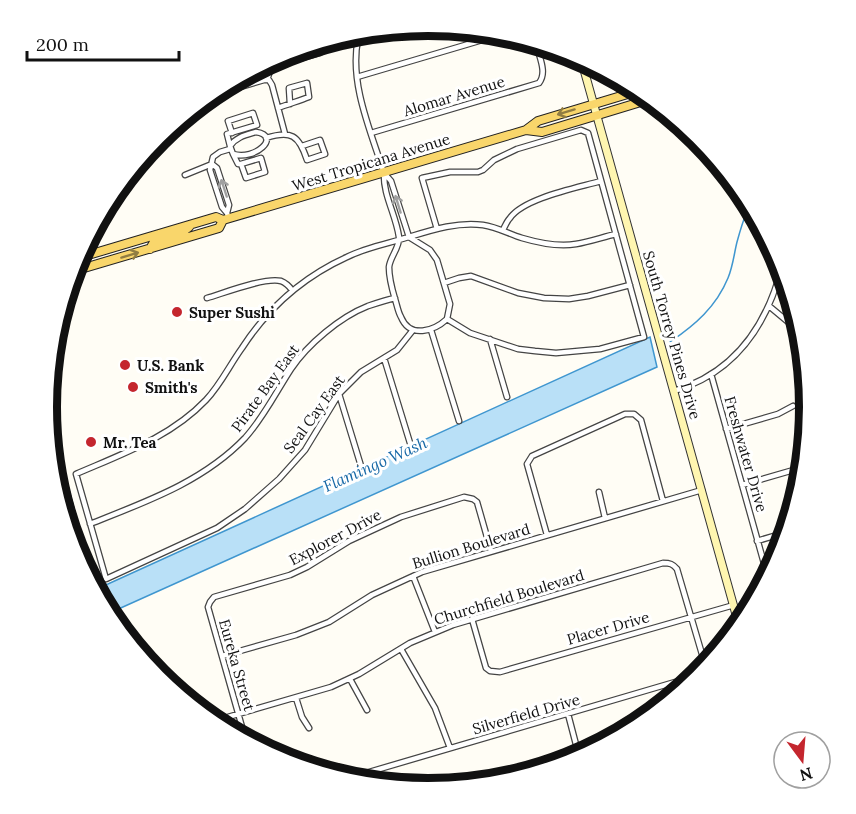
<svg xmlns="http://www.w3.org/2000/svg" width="856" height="814" font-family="Lora,serif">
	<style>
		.water { fill: #b9e0f7; stroke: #3f96cf; stroke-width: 1.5 }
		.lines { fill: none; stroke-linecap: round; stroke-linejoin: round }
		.stream { stroke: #3f96cf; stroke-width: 1.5 }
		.street-casing { stroke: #444; stroke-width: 7 }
		.secondary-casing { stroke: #333; stroke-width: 9 }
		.primary-casing { stroke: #222; stroke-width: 10 }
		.street { stroke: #fff; stroke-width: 4.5 }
		.secondary { stroke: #fff6b0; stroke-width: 7 }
		.primary { stroke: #f9d66b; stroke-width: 8 }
		.oneway { stroke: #917d42 }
		.oneway2 { stroke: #a0a0a0 }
		.poi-dot { fill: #c4262e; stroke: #fff; stroke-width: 2 }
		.labels { text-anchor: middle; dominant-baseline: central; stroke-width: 6; stroke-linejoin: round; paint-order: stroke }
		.street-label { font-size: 15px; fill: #111; stroke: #fff }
		.poi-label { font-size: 15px; font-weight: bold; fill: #111; stroke: #fff; text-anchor: start }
		.water-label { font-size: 16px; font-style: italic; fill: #1768a6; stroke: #fff }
		.rim { fill: none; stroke: #111; stroke-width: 8 }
	</style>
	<rect width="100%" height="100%" fill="#fffdf5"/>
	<path class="water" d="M 650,337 L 657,367 L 114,611 L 97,586 L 108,584 Z"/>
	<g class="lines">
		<path class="stream" d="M 670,342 C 695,325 716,307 728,278 C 733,266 734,254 737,242 C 740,231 743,221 747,211"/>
		<g class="street-casing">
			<path id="street" d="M 358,39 C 349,83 371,132 384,173 C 383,195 396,215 399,237 C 400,247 390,257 389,267 C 389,279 392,289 395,299 C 397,305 398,312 401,317 C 410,339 434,331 447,319 L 450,304 L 437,260 L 430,250 L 409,237 L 391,181 L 384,173
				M 271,67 L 320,53 L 326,46
				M 357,77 L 489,38
				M 267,80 L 270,71 L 271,62
				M 227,91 L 264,80 L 269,80 L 272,85 L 285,134
				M 278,108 C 288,104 299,101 309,97 L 307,83 L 289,88 L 290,104
				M 256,132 C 282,136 255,161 233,154 L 230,146 C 236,137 246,135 256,132 Z
				M 371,133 L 539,83 C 547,73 540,59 537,47
				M 266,138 C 291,130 299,135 307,160 L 325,154 L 320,140 L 302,146
				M 230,146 L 227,134 L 257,125 L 253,113 L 228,121 L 232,133
				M 233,154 L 238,164 L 241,164 L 246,178 L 265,172 L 261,158 L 241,164
				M 212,164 L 217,168 L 229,205 L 227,213
				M 185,175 L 212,164
				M 229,219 L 227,213 L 222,207 L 210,170 L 213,157 L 220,152 L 230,149
				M 437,229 L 422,178 L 450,172 L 478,172 L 483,170 L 494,160 L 517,149 L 581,130 L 588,133 L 644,337 L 600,349 L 556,353 L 535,351 L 518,349 L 470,333 L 447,319
				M 503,230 C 505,226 507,221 510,218 C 524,198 577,188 601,181
				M 444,283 L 459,278 L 471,276 L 518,293 L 544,298 L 569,299 L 588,296 L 630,285
				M 207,298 C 224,293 265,277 281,281 C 286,283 289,286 292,290
				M 769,306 L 793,326
				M 413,330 L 397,350 L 361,372 L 339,394 L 305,450 L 279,479 L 245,509 L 217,528 L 106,579 L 76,474 C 122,454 171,437 206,400 C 221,384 229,366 242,348 C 268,308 303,277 347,257 C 363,249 381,245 399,240 C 426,232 455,221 483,225 C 497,227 509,234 522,238 C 539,243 559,247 576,244 C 589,242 603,237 616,234
				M 431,330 L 459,421
				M 490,339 L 507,397
				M 384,358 L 410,443
				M 711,374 L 767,574
				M 674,391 C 734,373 767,326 782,266
				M 339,394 L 361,466
				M 726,429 L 778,414 L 793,406
				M 742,485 L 797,469
				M 599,492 L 605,518
				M 90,524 C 145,502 203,482 245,438 C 264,417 276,392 291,369 C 308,344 340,317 368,306 C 377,303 386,300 395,298
				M 547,535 L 527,464 L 532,456 L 625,414 L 634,414 L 641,420 L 663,501
				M 757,541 L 784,533
				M 413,576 L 435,632
				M 472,619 L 486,668 L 490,671 L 500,672 L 734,605
				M 401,649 L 435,708 L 450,748
				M 222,656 L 296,635 L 329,622 L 372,595 L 422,572 L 702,490
				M 350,679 L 367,710
				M 296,698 L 302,717 L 309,728
				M 568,714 L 579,756
				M 221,719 L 331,687 L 359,674 L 410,643 L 453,625 L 663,563 C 670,563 673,564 677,569 L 704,661 L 703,669
				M 244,734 L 208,607 L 210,602 L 214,597 L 290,575 L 307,567 L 349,541 L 401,517 L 464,497 L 473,499 L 477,502 L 491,551
				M 359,775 L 699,675"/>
		</g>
		<g class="secondary-casing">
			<path id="secondary" d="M 581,59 L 737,618
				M 544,765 L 581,755"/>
		</g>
		<g class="primary-casing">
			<path id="primary" d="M 526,130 L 542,132 L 644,101
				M 150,249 L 154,242 L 181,233 L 189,227
				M 78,258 L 216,217 L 223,220 L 526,130 L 538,121 L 631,93
				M 74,271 L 219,228 L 223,220
				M 60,473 L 86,569"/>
		</g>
		<use href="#street" class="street"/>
		<use href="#secondary" class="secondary"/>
		<use href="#primary" class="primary"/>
	</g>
	<defs><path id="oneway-shaft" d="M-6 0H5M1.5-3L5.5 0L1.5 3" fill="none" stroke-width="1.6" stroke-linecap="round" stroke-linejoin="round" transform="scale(1.5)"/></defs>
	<g class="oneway">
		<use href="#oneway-shaft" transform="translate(566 112) rotate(163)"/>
		<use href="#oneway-shaft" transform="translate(130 255) rotate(-17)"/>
	</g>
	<g class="oneway2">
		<use href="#oneway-shaft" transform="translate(224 188) rotate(-108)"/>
		<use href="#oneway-shaft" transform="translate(398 204) rotate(-107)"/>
	</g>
	<g class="poi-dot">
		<circle cx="177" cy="312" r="6"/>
		<circle cx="125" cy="365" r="6"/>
		<circle cx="133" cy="387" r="6"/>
		<circle cx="91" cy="442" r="6"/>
	</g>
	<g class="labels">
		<g class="street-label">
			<text transform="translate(454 96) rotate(-17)">Alomar Avenue</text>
			<text transform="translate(371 162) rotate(-17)">West Tropicana Avenue</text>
			<text transform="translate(672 335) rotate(74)">South Torrey Pines Drive</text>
			<text transform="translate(265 388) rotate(-54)">Pirate Bay East</text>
			<text transform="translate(314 414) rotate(-54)">Seal Cay East</text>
			<text transform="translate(746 454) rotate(74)">Freshwater Drive</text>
			<text transform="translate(335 537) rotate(-28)">Explorer Drive</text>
			<text transform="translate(471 546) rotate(-17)">Bullion Boulevard</text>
			<text transform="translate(509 597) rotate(-17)">Churchfield Boulevard</text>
			<text transform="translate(608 628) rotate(-16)">Placer Drive</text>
			<text transform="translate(237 665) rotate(74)">Eureka Street</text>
			<text transform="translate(526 714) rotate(-16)">Silverfield Drive</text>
		</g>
		<g class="poi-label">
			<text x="189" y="312">Super Sushi</text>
			<text x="137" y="365">U.S. Bank</text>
			<text x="145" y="387">Smith's</text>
			<text x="103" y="442">Mr. Tea</text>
		</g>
		<g class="water-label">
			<text transform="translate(375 464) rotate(-24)">Flamingo Wash</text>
		</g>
	</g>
	<path d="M0 0H856V814H0ZM57 407a371 371 0 1 1 742 0a371 371 0 1 1-742 0Z" fill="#fff" fill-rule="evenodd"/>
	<path class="rim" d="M57 407a371 371 0 1 1 742 0a371 371 0 1 1-742 0Z"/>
	<g transform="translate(802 760) rotate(164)"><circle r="28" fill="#ffffff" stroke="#a0a0a0" stroke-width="1.5"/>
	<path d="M0-4.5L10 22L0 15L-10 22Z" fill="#c4262e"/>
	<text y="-9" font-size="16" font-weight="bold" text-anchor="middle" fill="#111111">N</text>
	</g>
	<path d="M27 51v9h152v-9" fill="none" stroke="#111111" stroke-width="3"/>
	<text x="36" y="51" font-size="18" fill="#111111" stroke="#ffffff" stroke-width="4.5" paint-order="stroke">200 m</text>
</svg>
